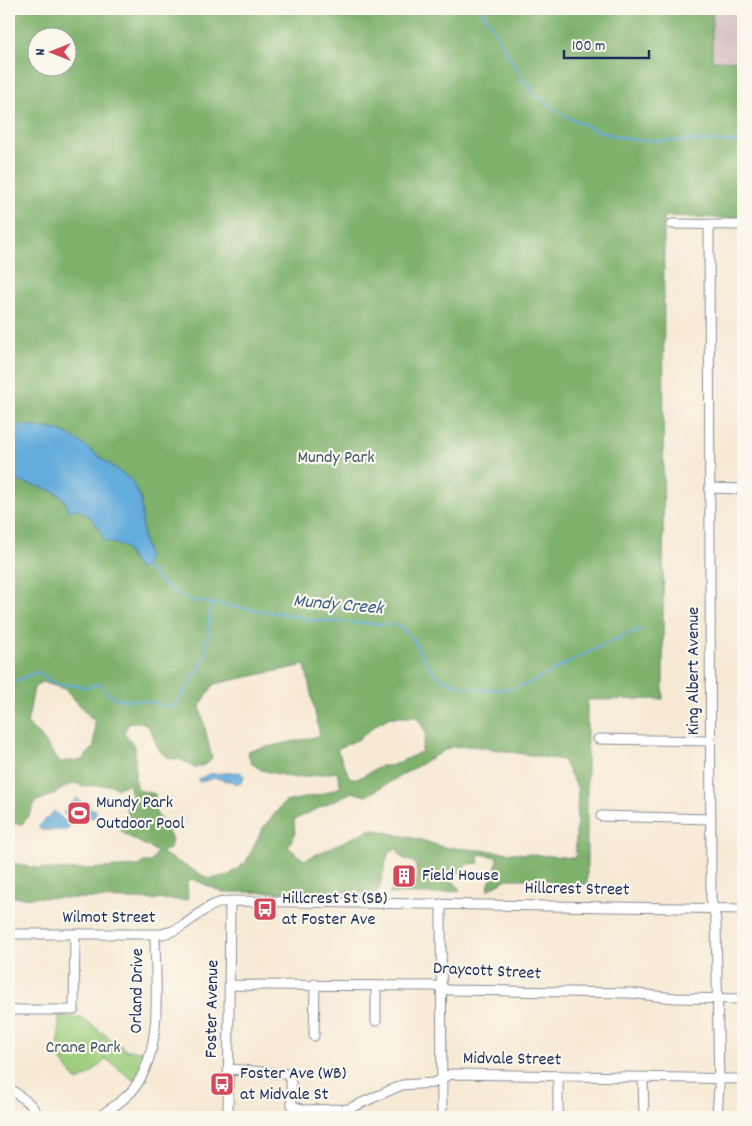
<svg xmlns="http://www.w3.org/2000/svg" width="752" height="1126" font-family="Dekko,sans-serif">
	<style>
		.industrial { fill: #d2bfbf }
		.green { fill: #9dce7d; stroke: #5c7e6e }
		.forest { fill: #7eb16c; stroke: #4c7065; fill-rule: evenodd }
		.water { fill: #63acdb; stroke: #3f6e9c }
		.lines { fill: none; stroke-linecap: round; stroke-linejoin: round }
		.stream { stroke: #63acdb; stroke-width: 2 }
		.minor-casing { stroke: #898c9a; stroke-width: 11 }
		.minor { stroke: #fff; stroke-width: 9 }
		.labels { text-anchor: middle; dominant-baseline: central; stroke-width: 4.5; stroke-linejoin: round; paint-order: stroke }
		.park-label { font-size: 18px; fill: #3c5766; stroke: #fbf7ec }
		.street-label { font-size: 18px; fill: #1b2f5e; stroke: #fbf7ec }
		.poi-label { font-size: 18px; fill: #1b2f5e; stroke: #fbf7ec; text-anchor: start }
		.water-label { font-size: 19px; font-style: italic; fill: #345b8a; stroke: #fbf7ec }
	</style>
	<rect width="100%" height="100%" fill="#fbf7ec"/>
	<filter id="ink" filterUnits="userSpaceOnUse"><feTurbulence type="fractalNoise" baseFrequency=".02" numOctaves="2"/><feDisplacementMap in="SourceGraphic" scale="10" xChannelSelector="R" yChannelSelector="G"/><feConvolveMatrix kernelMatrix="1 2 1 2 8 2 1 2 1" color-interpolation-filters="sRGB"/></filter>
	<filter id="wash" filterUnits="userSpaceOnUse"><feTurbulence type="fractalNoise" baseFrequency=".0096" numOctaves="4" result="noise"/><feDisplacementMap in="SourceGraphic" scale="20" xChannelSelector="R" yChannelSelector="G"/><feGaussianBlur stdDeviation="1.12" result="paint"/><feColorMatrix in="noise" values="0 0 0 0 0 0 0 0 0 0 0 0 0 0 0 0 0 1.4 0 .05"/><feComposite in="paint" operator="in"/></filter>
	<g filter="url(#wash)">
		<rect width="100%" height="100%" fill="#f7ead5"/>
		<path class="industrial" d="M 712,9 L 743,9 L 743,61 L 712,60 Z"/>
		<path class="green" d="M 59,1012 L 75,1019 L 81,1017 L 126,1050 L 152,1051 L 137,1083 L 106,1059 L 88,1076 L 77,1081 L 59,1058 Z"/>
		<path class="forest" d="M 9,9 L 712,9 L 712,60 L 743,61 L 743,219 L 664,216 L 663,699 L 587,700 L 587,884 L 560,886 L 545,879 L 507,879 L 488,890 C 489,878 498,869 497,857 L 479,854 L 479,863 L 468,864 L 452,879 L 460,890 L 437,894 L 388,894 L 394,886 L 418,881 L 415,863 L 402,858 L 396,848 L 388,854 L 378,893 L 222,892 L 193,879 L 187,881 L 188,900 L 9,897 L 9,861 C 46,876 99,867 139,866 L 143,862 L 151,862 L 157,852 C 145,844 131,840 120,830 L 127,821 L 126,806 L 131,796 L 129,783 L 116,789 L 112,785 L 82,786 L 76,783 C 60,788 54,796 36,801 L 29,816 L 22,824 L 9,824 L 9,473 L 10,477 C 26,483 62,487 67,507 L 78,508 L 92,518 L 103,535 L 124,547 L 131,559 L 147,550 L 143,538 L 141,499 L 131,480 L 78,441 L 58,430 L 20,425 L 9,435 ZM 38,38 L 68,38 L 68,68 L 38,68 ZM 305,665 L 320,736 L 247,751 L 251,763 L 261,770 L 295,778 L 337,772 L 341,787 L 322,794 L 285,802 L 264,826 L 246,862 L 229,875 L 209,879 L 160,852 L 170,849 L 172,839 L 155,811 L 155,794 L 139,790 L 135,784 L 135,747 L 124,732 L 129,723 C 159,715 149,751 169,758 C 171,759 174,759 177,759 C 184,760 188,764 194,768 L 207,764 L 212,759 L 200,706 L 214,684 ZM 42,682 L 65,689 L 95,722 L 94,747 L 82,760 L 59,762 L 40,735 L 27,724 L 34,688 ZM 390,717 L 417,717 L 426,733 L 421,752 L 391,766 L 381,766 L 359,778 L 350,778 L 337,749 L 359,739 L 376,725 ZM 472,746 L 563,760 L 578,789 L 575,858 L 443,847 L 421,840 L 371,829 L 304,860 L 288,847 L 295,833 L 294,820 L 352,792 L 366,796 L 450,747 Z"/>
		<path class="water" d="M 20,425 L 58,430 L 78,441 L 131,480 L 141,499 L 143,538 L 148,556 L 145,567 L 138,568 L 124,547 L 103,540 C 102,525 88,516 78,508 L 67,512 C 67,510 67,507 67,505 C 63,485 23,487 10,477 L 9,435 Z
			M 240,772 L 245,777 L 240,784 L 215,778 L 199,782 L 199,779 L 209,774 Z
			M 77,798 L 88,808 L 96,810 L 95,818 L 86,816 L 77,826 L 63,813 Z
			M 54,811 L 70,826 L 66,830 L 41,830 L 38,827 Z"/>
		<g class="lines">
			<path class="stream" d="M 480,9 C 496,30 507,55 522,78 C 546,112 595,134 635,140 L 743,142
				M 142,568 L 148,570 L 167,587 L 189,600 L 297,616 L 309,620 L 395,625 C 413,633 416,646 426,662 C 443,691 485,692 514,688
				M 9,683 L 39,672 C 60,693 65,680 88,688 L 94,684 L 101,685 C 113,704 126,699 146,701 C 154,702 161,706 169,708 L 175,705 L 200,668 L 206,653 L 211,603
				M 519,687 C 537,682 551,671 567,663 C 592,651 615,638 641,629"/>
		</g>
	</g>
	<g filter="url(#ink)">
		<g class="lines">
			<g class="minor-casing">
				<path id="minor" d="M 672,224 L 743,225
					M 709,224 L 711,899 L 716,920 L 719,1086 L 717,1117
					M 710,488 L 743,489
					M 598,739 L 710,741
					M 601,816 L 710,819
					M 441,904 L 442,1117
					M 9,934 L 162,934 C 191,929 200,903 230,901 L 743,909
					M 229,985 L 435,986 L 449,990 L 629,993 L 675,998 L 743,999
					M 9,1010 L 74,1010 L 75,934
					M 376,1021 L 376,986
					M 314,1036 L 315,984
					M 228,1069 L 288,1074 L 291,1082 L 292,1105 L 303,1110 L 348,1109 L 402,1085 L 433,1083 L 451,1074 L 743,1079
					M 558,1077 L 558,1117
					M 643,1078 L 644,1117
					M 12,1090 L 30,1104 L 40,1117
					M 98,1117 C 110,1109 122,1102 132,1091 C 165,1051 155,983 155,934
					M 228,1117 L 230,901"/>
			</g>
			<use href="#minor" class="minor"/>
		</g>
	</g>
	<defs>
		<g id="stadium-square" transform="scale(1.25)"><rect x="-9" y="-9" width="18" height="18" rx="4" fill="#d1495b" stroke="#fbf7ec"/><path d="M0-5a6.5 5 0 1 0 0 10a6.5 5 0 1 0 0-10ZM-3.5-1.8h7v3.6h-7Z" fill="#fff"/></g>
		<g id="building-square" transform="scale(1.25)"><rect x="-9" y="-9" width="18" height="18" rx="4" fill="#d1495b" stroke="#fbf7ec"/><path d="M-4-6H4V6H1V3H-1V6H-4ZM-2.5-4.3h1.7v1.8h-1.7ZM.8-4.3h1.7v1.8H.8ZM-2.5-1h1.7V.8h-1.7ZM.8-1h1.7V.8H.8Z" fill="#fff"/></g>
		<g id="bus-square" transform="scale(1.25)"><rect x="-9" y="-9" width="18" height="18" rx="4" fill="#d1495b" stroke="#fbf7ec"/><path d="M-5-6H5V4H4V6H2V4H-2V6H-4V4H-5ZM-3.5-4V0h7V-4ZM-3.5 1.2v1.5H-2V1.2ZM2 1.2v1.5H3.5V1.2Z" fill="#fff"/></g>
	</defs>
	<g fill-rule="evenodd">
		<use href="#stadium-square" x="79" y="813"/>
		<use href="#building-square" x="404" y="876"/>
		<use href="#bus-square" x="265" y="909"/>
		<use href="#bus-square" x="222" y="1084"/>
	</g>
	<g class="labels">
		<g class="park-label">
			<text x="336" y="458">Mundy Park</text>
			<text x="83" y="1048">Crane Park</text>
		</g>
		<g class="street-label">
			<text transform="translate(694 671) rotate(-90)">King Albert Avenue</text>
			<text transform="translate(577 890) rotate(1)">Hillcrest Street</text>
			<text x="109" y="918">Wilmot Street</text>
			<text transform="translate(487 972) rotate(3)">Draycott Street</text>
			<text transform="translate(138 991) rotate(-89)">Orland Drive</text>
			<text transform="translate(213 1009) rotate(-89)">Foster Avenue</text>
			<text transform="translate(512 1060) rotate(1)">Midvale Street</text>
		</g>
		<g class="poi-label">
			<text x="96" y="803">Mundy Park<tspan x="96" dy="21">Outdoor Pool</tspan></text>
			<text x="422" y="876">Field House</text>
			<text x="282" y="899">Hillcrest St (SB)<tspan x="282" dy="21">at Foster Ave</tspan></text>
			<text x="240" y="1074">Foster Ave (WB)<tspan x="240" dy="21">at Midvale St</tspan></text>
		</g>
		<g class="water-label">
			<text transform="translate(338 606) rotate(5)">Mundy Creek</text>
		</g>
	</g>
	<rect width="752" height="1126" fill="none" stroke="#fbf7ec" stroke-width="30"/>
	<g transform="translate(52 52) rotate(270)"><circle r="24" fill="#fbf7ec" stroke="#a1a7b3"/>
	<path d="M0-4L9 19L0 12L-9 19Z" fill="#d1495b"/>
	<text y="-8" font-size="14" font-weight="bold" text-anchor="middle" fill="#1b2f5e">N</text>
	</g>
	<path d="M564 50v8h85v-8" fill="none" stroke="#1b2f5e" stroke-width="2.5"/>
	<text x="572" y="50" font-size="15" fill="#1b2f5e" stroke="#fbf7ec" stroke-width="4" paint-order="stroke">100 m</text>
</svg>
